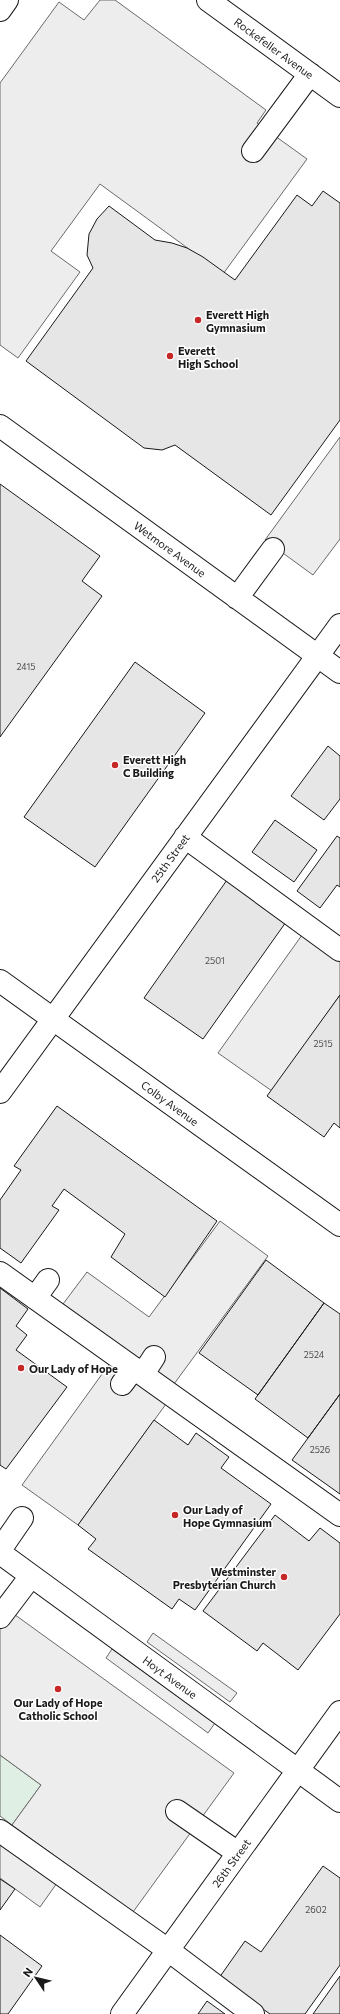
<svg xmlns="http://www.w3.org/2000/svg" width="340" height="2014" font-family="Commissioner,sans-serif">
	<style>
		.green { fill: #e0efe3; stroke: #6a6a6a }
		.parking { fill: #ededed; stroke: #6a6a6a }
		.building { fill: #e6e6e6; stroke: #1a1a1a }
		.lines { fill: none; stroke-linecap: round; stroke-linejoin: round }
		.minor-casing { stroke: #1a1a1a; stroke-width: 24 }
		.major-casing { stroke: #1a1a1a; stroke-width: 24 }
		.minor { stroke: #fff; stroke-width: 22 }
		.major { stroke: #fff; stroke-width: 22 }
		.poi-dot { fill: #c62828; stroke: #fff; stroke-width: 1.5 }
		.labels { text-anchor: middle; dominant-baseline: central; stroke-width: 3; stroke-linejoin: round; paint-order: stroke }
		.number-label { font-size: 9px; fill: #4d4d4d }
		.street-label { font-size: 11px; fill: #1a1a1a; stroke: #fff }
		.poi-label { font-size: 11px; font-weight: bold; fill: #1a1a1a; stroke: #fff; text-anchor: start }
	</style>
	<rect width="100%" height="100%" fill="#fff"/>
	<path class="green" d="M 0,1755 L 41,1785 L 12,1825 L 0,1816 Z"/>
	<path class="parking" d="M 100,0 L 115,0 L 266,110 L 257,123 L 307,159 L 223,274 L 100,184 L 51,251 L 80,272 L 18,358 L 0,345 L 0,83 L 59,2 L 84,20 Z
		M 340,437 L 340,539 L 313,575 L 265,540 Z
		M 302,935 L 340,962 L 340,995 L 272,1091 L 218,1053 Z
		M 220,1221 L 268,1256 L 174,1384 L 63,1304 L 87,1272 L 149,1317 Z
		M 110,1363 L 166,1404 L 78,1525 L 22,1485 Z
		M 0,1604 L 234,1773 L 133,1912 L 12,1825 L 41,1785 L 0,1755 Z
		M 153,1633 L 237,1693 L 230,1702 L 147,1642 Z
		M 112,1649 L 215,1723 L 208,1733 L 106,1658 Z
		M 0,1842 L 57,1883 L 40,1907 L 0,1878 Z"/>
	<path class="building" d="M 323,191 L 340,203 L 340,420 L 271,515 L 175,445 L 162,450 L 144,448 L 26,361 L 93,268 L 87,255 L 89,234 L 97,219 L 109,206 L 155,240 L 172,243 L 187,248 L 203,257 L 235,280 L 297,195 L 312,206 Z
		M 0,484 L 100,556 L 82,581 L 102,596 L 0,737 Z
		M 135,662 L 205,713 L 95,867 L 24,817 Z
		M 328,746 L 340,756 L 340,799 L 324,820 L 291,796 Z
		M 275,820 L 317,850 L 294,882 L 252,852 Z
		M 337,836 L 340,838 L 340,887 L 337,885 L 320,908 L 297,891 Z
		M 227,880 L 286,922 L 203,1039 L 144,998 Z
		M 340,995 L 340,1128 L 334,1123 L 324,1137 L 267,1096 Z
		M 57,1106 L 217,1221 L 165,1297 L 111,1257 L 125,1234 L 64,1189 L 52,1206 L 59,1210 L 21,1263 L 0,1248 L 0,1200 L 21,1170 L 14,1166 Z
		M 266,1260 L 324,1303 L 258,1395 L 199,1353 Z
		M 0,1288 L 28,1309 L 16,1326 L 27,1335 L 16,1350 L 67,1387 L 6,1469 L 0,1465 Z
		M 324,1303 L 340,1314 L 340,1394 L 308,1438 L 255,1399 Z
		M 340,1394 L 340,1494 L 292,1460 Z
		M 154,1420 L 188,1445 L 196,1433 L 229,1457 L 221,1468 L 271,1504 L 195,1610 L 179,1599 L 172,1609 L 88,1549 L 96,1539 L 78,1525 Z
		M 275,1515 L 309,1541 L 320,1528 L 340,1543 L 340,1614 L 298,1670 L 263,1643 L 257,1651 L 203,1611 Z
		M 323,1866 L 340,1878 L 340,1965 L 305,2014 L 270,2014 L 219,1978 L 245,1941 L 261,1952 Z
		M 0,1879 L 15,1889 L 0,1910 Z
		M 0,1935 L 42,1966 L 8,2014 L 0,2014 Z
		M 340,1976 L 340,2014 L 313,2014 Z
		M 207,2001 L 225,2014 L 198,2014 Z"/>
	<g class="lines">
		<g class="minor-casing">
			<path id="minor" d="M 208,0 L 340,96
				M 0,10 L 7,0
				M 253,151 L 310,74
				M 0,426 L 340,672
				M 237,598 L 273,549
				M 185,837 L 340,950
				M 0,1092 L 340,625
				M 0,1273 L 340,1515
				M 35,1298 L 48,1280
				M 143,1374 L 154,1357
				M 122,1384 L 134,1368
				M 0,1550 L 22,1518
				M 0,1553 L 340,1801
				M 0,1617 L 31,1576
				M 177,1811 L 238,1853
				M 0,1831 L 168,1950 L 253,2014
				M 122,2014 L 340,1712"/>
		</g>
		<g class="major-casing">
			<path id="major" d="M 0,981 L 340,1225"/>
		</g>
		<use href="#minor" class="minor"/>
		<use href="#major" class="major"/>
	</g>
	<g class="poi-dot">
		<circle cx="198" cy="320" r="4"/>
		<circle cx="170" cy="356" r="4"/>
		<circle cx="115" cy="765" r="4"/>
		<circle cx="21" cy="1368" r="4"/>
		<circle cx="175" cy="1515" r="4"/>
		<circle cx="284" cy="1577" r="4"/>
		<circle cx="58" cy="1689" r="4"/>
	</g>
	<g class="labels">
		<g class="number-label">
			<text x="26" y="666">2415</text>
			<text x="215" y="960">2501</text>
			<text x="323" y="1043">2515</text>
			<text x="314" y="1354">2524</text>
			<text x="320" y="1449">2526</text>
			<text x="316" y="1909">2602</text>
		</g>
		<g class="street-label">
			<text transform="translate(274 48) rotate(36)">Rockefeller Avenue</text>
			<text transform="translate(170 549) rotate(36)">Wetmore Avenue</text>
			<text transform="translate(170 858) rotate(-54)">25th Street</text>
			<text transform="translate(170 1103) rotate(36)">Colby Avenue</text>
			<text transform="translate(170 1677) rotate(36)">Hoyt Avenue</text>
			<text transform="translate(231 1863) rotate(-54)">26th Street</text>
		</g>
		<g class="poi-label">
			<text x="206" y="314">Everett High<tspan x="206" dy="13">Gymnasium</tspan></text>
			<text x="178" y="350">Everett<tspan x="178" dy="13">High School</tspan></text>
			<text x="123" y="759">Everett High<tspan x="123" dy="13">C Building</tspan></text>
			<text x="29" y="1368">Our Lady of Hope</text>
			<text x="183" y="1509">Our Lady of<tspan x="183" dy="13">Hope Gymnasium</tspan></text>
			<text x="276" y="1571" text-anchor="end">Westminster<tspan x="276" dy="13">Presbyterian Church</tspan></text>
			<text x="58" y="1702" text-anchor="middle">Our Lady of Hope<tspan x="58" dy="13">Catholic School</tspan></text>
		</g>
	</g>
	<g transform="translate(36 1978) rotate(305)" stroke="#ffffff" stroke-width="3" paint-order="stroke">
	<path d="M0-3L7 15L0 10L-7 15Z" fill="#1a1a1a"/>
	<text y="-6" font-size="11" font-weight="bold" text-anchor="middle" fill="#1a1a1a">N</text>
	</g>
</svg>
